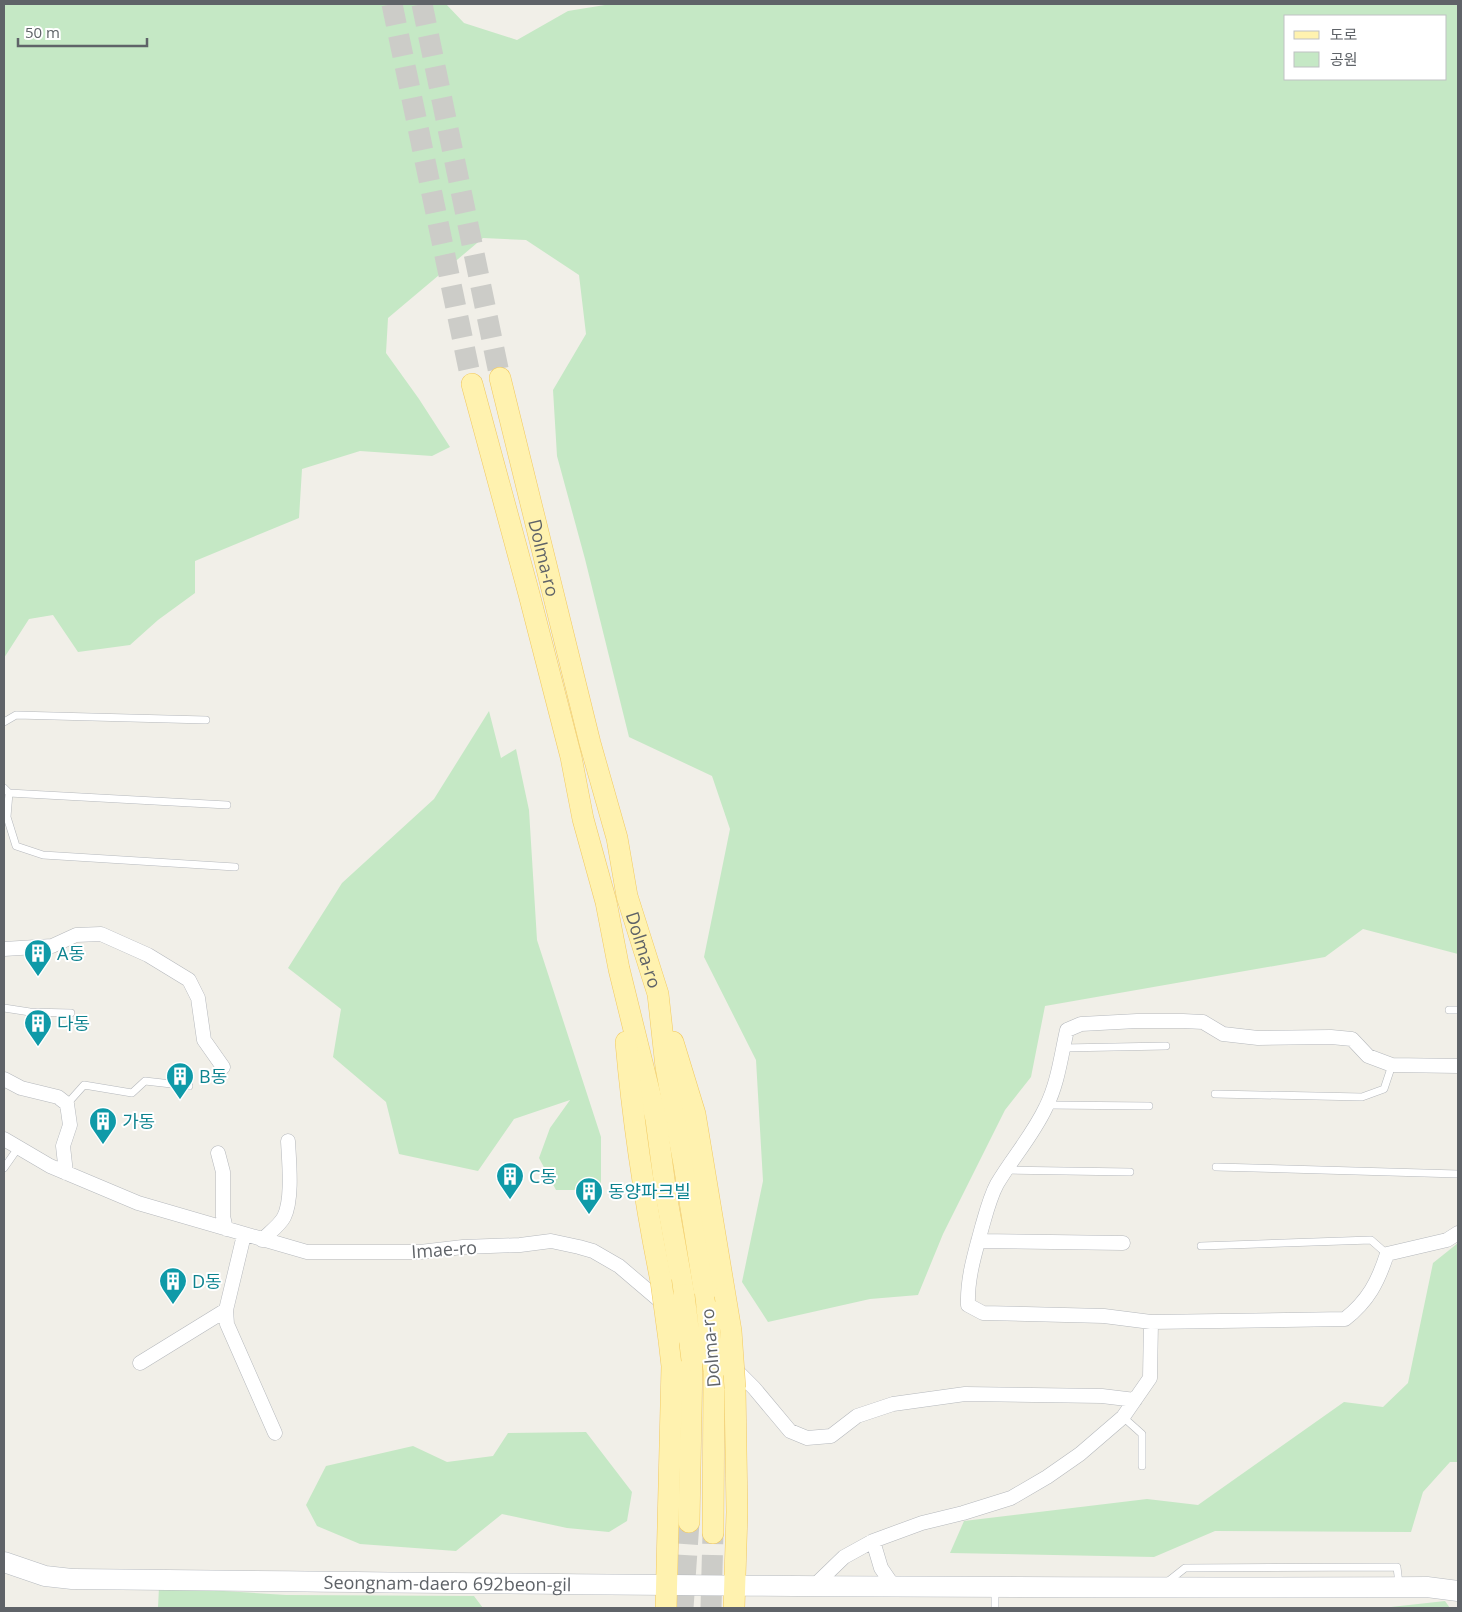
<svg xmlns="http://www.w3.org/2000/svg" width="1462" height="1612" font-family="'Open Sans','Noto Sans KR',sans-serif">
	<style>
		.green { fill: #c5e8c5; fill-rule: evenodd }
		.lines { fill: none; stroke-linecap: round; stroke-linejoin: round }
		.primary-tunnel { stroke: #ccccc8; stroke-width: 21; stroke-dasharray: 21 11; stroke-linecap: butt }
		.lane-casing { stroke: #b5b8bc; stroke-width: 8 }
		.street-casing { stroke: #b5b8bc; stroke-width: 15 }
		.secondary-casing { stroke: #b6babf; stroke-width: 21 }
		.primary-casing { stroke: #f2c960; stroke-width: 22 }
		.lane { stroke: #fff; stroke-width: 7 }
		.street { stroke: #fff; stroke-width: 14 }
		.secondary { stroke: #fff; stroke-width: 20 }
		.primary { stroke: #fff2af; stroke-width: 21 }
		.primary-bridge-casing { stroke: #f2c960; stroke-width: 22; stroke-linecap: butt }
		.primary-bridge { stroke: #fff2af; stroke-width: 21 }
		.labels { text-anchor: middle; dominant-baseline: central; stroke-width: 4; stroke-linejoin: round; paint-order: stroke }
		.street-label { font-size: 18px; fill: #5f6368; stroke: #fff }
		.culture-label { font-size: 18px; fill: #0d838f; stroke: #fff; text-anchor: start }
	</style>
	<rect width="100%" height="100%" fill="#f1efe8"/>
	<path class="green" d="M 4,4 L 446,4 L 464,23 L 517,40 L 568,11 L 611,4 L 1458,4 L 1458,954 L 1363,929 L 1325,957 L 1045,1006 L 1031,1077 L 1005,1110 L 943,1234 L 918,1295 L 870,1299 L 768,1322 L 742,1282 L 763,1181 L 756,1060 L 704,957 L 730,829 L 712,776 L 629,737 L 585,559 L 557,456 L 553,390 L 586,334 L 579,275 L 526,240 L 483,238 L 388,318 L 386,353 L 419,399 L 450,447 L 432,456 L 360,451 L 302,469 L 299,518 L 195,561 L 195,593 L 158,620 L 130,645 L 78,652 L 53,615 L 29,619 L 4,658 ZM 1286,16 L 1446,16 L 1446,79 L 1286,79 Z
		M 489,711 L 501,758 L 516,749 L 529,810 L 537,940 L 601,1137 L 601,1190 L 556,1190 L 539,1158 L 550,1128 L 570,1100 L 514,1119 L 478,1171 L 399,1154 L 386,1102 L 333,1057 L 341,1009 L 288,968 L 342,883 L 434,799 Z
		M 1458,1243 L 1458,1462 L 1450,1462 L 1423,1492 L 1411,1532 L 1215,1531 L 1154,1557 L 950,1553 L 964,1521 L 1147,1499 L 1198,1505 L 1344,1402 L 1383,1407 L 1408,1383 L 1433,1263 Z
		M 586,1432 L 632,1492 L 627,1521 L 609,1532 L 567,1528 L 502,1514 L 456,1551 L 360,1544 L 317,1526 L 306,1505 L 326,1466 L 413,1446 L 447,1462 L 493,1456 L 508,1433 Z
		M 159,1587 L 286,1595 L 474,1596 L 483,1608 L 158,1608 Z
		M 1445,1601 L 1450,1608 L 1382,1608 Z"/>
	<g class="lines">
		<path class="primary-tunnel" d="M 392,4 L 472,384
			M 422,4 L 500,378
			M 683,1608 L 689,1522
			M 711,1608 L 713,1533"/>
		<g class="lane-casing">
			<path id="lane" d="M 4,722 L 16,715 L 206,720
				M 4,788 L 9,793 L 7,817 L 16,846 L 43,855 L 235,867
				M 9,793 L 227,805
				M 4,1008 L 30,1012 L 71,1013
				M 1449,1010 L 1458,1010
				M 1063,1048 L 1166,1046
				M 1215,1094 L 1362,1097 L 1384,1089 L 1392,1065
				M 67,1104 L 84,1085 L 132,1093 L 145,1081 L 189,1086
				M 1047,1105 L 1149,1106
				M 1216,1167 L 1458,1174
				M 4,1168 L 18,1148
				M 1007,1170 L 1130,1172
				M 1201,1246 L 1371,1240 L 1387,1254
				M 1123,1417 L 1142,1434 L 1142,1466
				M 1166,1583 L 1185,1568 L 1397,1567 L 1399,1584
				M 995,1588 L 995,1608"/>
		</g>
		<g class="street-casing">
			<path id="street" d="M 4,949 L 52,946 L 76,935 L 101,934 L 148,955 L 189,980 L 198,998 L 204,1040 L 223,1067
				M 1458,1066 L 1392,1065 L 1368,1056 L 1352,1039 L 1331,1037 L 1258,1038 L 1223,1034 L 1203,1022 L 1183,1021 L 1137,1021 L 1081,1024 L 1067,1030 C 1061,1056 1058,1083 1046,1107 C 1033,1135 1013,1157 997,1184 C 990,1197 986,1213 982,1227 C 975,1253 967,1278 968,1305 L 983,1313 L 1104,1316 L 1151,1322 L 1345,1319 C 1368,1301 1378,1282 1387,1254 L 1447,1240 L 1458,1233
				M 4,1079 L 21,1088 L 58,1097 L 67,1104 L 70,1125 L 63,1146 L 66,1173
				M 4,1139 L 50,1166 L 138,1203 L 307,1252 L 420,1252 L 463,1247 L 520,1245 L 551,1241 L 579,1247 L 593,1251 L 619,1266 L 666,1306
				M 218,1153 L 223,1172 L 223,1216 L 226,1229
				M 244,1235 L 226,1310 L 227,1324 L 275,1433
				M 262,1240 C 269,1233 280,1225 284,1217 C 293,1199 289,1161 288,1141
				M 978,1241 L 1123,1243
				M 140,1363 L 226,1310
				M 732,1366 L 754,1388 L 790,1431 L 807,1438 L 831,1436 L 857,1416 L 893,1404 L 965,1394 L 1102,1396 L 1135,1400
				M 873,1541 L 881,1568 L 894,1587
				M 813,1587 L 844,1557 L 873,1541 L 922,1523 L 963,1513 L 1011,1498 L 1047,1477 L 1080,1454 L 1123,1417 L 1150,1378 L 1151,1322"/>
		</g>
		<g class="secondary-casing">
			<g id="secondary">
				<path id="s1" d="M 4,1562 L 45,1576 L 72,1579 C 524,1584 975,1589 1427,1587 L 1458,1591"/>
			</g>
		</g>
		<g class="primary-casing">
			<g id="primary">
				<path id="s2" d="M 500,378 L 590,743 L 617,838 L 627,896 L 658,994 L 666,1067 L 684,1164 L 707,1308"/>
				<path d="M 472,384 L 529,594 L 571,757 L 583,819 L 606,902 L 619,969 L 656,1119 L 666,1194 L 684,1295"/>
				<path d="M 626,1042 C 633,1122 645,1202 661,1281"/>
				<path d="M 673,1042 L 695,1114 L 725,1295"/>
				<path d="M 689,1522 L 692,1360"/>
				<path d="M 713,1533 L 714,1371"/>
				<path d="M 666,1608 L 672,1366 L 669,1340"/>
				<path d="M 734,1608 L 737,1512 L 735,1388"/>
			</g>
		</g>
		<use href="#lane" class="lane"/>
		<use href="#street" class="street"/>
		<use href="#secondary" class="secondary"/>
		<use href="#primary" class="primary"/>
		<g class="primary-bridge-casing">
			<path id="primary-bridge" d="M 661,1281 L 669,1340
				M 684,1295 L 692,1360
				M 725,1295 L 731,1331 L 735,1388
				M 707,1308 L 714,1371"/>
		</g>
		<use href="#primary-bridge" class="primary-bridge"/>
	</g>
	<defs>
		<g id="building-pin" transform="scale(1.4375)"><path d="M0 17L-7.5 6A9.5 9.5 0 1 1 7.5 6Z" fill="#0f9aa8" stroke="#fff"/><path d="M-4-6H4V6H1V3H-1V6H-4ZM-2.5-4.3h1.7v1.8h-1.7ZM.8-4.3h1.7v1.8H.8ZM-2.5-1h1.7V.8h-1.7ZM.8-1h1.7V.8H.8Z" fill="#fff"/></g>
	</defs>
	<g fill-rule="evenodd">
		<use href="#building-pin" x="38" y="953"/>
		<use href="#building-pin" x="38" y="1023"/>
		<use href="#building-pin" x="180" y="1076"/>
		<use href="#building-pin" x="103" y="1121"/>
		<use href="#building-pin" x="510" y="1176"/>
		<use href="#building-pin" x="589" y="1191"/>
		<use href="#building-pin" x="173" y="1281"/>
	</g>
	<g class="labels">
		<g class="street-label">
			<text stroke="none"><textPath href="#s2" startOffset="185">Dolma-ro</textPath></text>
			<text stroke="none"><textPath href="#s2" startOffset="590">Dolma-ro</textPath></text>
			<text transform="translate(444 1249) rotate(-4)">Imae-ro</text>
			<text transform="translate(710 1348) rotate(-95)">Dolma-ro</text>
			<text stroke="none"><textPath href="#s1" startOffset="446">Seongnam-daero 692beon-gil</textPath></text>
		</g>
		<g class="culture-label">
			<text x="57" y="953">A동</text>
			<text x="57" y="1023">다동</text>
			<text x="199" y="1076">B동</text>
			<text x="122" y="1121">가동</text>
			<text x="529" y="1176">C동</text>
			<text x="608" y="1191">동양파크빌</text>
			<text x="192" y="1281">D동</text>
		</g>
	</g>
	<rect width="1462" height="1612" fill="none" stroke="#5f6368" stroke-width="10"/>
	<rect x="1284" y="15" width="162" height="65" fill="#ffffff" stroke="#bfc1c3"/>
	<rect x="1294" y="31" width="25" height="8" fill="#fff2af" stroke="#bfc1c3"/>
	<text x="1330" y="40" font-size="15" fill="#5f6368">도로</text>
	<rect x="1294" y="52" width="25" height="15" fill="#c5e8c5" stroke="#bfc1c3"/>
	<text x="1330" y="65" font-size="15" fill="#5f6368">공원</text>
	<path d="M18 38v8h129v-8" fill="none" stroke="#5f6368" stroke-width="2.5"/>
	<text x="25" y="38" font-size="15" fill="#5f6368" stroke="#ffffff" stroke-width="4" paint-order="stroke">50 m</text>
</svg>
